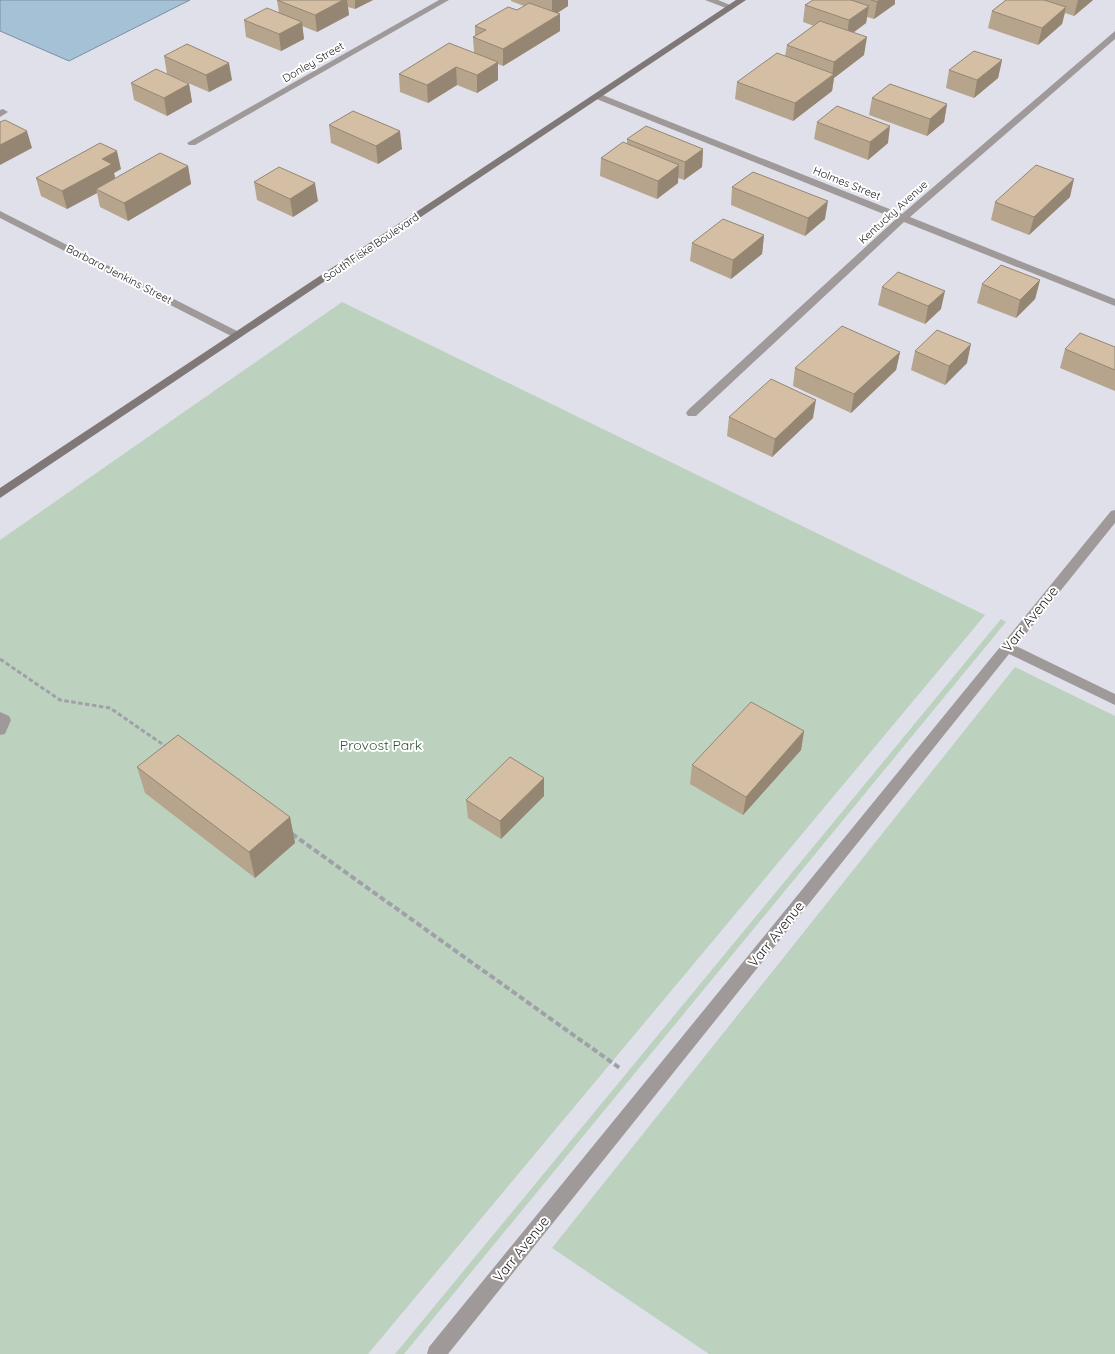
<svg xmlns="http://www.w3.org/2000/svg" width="1115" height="1354" font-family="Quicksand,sans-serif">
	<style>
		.green { fill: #bcd2bf }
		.water { fill: #a4c1d5; stroke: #7c909f }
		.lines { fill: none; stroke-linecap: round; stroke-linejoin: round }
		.path-far1 { stroke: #a0a0a9; stroke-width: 3; stroke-dasharray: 4.5 2.5; stroke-linecap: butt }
		.path { stroke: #a0a0a9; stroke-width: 4; stroke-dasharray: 6 3; stroke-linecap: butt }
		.service { fill: #9f9a99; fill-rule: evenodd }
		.minor { fill: #9f9a99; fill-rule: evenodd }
		.secondary { fill: #7f7877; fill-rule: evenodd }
		.wall { fill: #b6a48d }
		.shaded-wall { fill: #948673 }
		.building { fill: #d4bfa4; stroke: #948673 }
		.labels { text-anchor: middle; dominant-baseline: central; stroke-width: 4; stroke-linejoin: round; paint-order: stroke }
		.far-street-label { font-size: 11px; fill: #1d1d21; stroke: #fff }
		.street-label { font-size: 14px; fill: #1d1d21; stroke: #fff }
		.park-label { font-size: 14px; fill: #2c5533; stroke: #fff }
	</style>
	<rect width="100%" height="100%" fill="#e0e0eb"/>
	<path class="green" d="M 342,302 L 985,615 L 368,1354 L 0,1354 L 0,540 Z
		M 1001,619 L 1006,622 L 404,1354 L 395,1354 Z
		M 1015,667 L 1115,716 L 1115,1354 L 709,1354 L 552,1248 Z"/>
	<path class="water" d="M 0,0 L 190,0 L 69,61 L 0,31 Z"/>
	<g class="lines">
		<path class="path-far1" d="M 0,659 L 60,700 L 110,708 L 168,748"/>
		<path class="path" d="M 292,834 L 621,1069"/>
		<path class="service" d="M 0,712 L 9,716 L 11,720 L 5,734 L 0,735 Z"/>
		<path class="minor" d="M 439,0 L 449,0 L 195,145 L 189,145 L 187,143 Z
			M 705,0 L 718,0 L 735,7 L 731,10 Z
			M 1115,31 L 1115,39 L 910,217 L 1115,299 L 1115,306 L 904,222 L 696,416 L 688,416 L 686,413 L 688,410 L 896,219 L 594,98 L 594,94 L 600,94 L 902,214 Z
			M 3,109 L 8,112 L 0,117 L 0,110 Z
			M 0,211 L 241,333 L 243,335 L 241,337 L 233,337 L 0,218 Z
			M 1115,510 L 1115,523 L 1016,646 L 1115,694 L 1115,705 L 1009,654 L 448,1354 L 427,1354 L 429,1347 L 1111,511 Z"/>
		<path class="secondary" d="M 736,0 L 746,0 L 0,498 L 0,488 Z"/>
	</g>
	<path class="wall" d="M 277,0 L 373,0 L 355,9 L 348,7 L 349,15 L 317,32 L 302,26 L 304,39 L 281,51 L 246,37 L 244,20 L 279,13 Z
		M 511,0 L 568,0 L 568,6 L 558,13 L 560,31 L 503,66 L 498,64 L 498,80 L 477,93 L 457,85 L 428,103 L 400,92 L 399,74 L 474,53 L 473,37 L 475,36 L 475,26 L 517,10 L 524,6 L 511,1 Z
		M 813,0 L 895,0 L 895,4 L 874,19 L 867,17 L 866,23 L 853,33 L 864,55 L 834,78 L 832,91 L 793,121 L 735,99 L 737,82 L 785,56 L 787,45 L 814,26 L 803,22 L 805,5 Z
		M 1006,0 L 1093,0 L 1074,16 L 1065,13 L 1062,24 L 1038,45 L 988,28 L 992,11 Z
		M 164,56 L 232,80 L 209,92 L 167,74 Z
		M 1002,60 L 998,78 L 974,98 L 946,88 L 949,70 Z
		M 131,83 L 189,84 L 192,102 L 167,116 L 134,100 Z
		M 872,98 L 947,104 L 944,122 L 927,136 L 869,115 Z
		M 817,122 L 888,143 L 868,160 L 814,139 Z
		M 329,125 L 402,149 L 378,164 L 331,143 Z
		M 627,139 L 703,149 L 702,167 L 684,180 L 678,178 L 678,183 L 657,199 L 600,176 L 601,158 L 627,144 Z
		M 188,166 L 191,184 L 128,221 L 100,207 L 97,193 L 67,209 L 41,196 L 36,178 L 121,169 L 114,173 L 115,178 Z
		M 254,182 L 318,201 L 293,217 L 257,200 Z
		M 732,187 L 825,219 L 805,236 L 731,205 Z
		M 1070,197 L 1029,235 L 991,220 L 995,202 Z
		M 764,235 L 762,254 L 731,279 L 690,261 L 692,243 Z
		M 1040,280 L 1035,299 L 1016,318 L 977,303 L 982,284 Z
		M 882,287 L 941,309 L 925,324 L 878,305 Z
		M 1115,347 L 1115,391 L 1060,368 L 1065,349 Z
		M 915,351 L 967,363 L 945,385 L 911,370 Z
		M 900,352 L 896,370 L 851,413 L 793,386 L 795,368 Z
		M 729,417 L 813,418 L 772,457 L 727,436 Z
		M 804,731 L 801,750 L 743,815 L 690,784 L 692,765 Z
		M 137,767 L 290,817 L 295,843 L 255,878 L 145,793 Z
		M 544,796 L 501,839 L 468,818 L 466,800 Z"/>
	<path class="shaded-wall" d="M 343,0 L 347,0 L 349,15 L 317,32 L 315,15 Z
		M 356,0 L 373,0 L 355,9 L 355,1 Z
		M 552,0 L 568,0 L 568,6 L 552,16 Z
		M 879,0 L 895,0 L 895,4 L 874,19 L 877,2 Z
		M 1078,0 L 1093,0 L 1074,16 Z
		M 869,6 L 866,23 L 847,37 L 849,20 Z
		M 1066,7 L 1062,24 L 1038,45 L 1042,28 Z
		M 560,14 L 560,31 L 503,66 L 503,49 Z
		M 302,22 L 304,39 L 281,51 L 279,34 Z
		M 867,37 L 864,55 L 834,78 L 832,91 L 793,121 L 795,103 L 832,76 L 834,62 Z
		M 1002,60 L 998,78 L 974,98 L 977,80 Z
		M 498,62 L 498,80 L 477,93 L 477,75 Z
		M 229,63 L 232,80 L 209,92 L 206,75 Z
		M 456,67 L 457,85 L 428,103 L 427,85 Z
		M 189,84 L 192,102 L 167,116 L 164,98 Z
		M 947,104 L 944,122 L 927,136 L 930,119 Z
		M 890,126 L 888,143 L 868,160 L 870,142 Z
		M 27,131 L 32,148 L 0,165 L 0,145 Z
		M 400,131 L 402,149 L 378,164 L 376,146 Z
		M 703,149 L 702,167 L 684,180 L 685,162 Z
		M 117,151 L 121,169 L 114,173 L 116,182 L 96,189 L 97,193 L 67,209 L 62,191 L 102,159 Z
		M 679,165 L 678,183 L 657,199 L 658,181 Z
		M 188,166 L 191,184 L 128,221 L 124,203 Z
		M 1074,179 L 1070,197 L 1029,235 L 1034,217 Z
		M 315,183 L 318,201 L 293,217 L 290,199 Z
		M 828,201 L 825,219 L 805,236 L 808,218 Z
		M 764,235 L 762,254 L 731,279 L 733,260 Z
		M 1040,280 L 1035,299 L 1016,318 L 1020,300 Z
		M 945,291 L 941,309 L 925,324 L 928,306 Z
		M 971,344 L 967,363 L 945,385 L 949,366 Z
		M 900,352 L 896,370 L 851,413 L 854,394 Z
		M 816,400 L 813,418 L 772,457 L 775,439 Z
		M 804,731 L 801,750 L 743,815 L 746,797 Z
		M 544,778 L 544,796 L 501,839 L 500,821 Z
		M 290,817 L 295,843 L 255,878 L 249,852 Z"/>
	<path class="building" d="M 277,0 L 343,0 L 315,15 Z
		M 813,0 L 851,0 L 869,6 L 849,20 L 805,5 Z
		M 871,0 L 879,0 L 877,2 Z
		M 1006,0 L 1044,0 L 1066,7 L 1042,28 L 992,11 Z
		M 529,3 L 560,14 L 503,49 L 473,37 L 486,30 L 475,26 L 508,7 L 517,10 Z
		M 267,8 L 302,22 L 279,34 L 244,20 Z
		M 820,21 L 867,37 L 834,62 L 787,45 Z
		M 449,43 L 498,62 L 477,75 L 456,67 L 427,85 L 399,74 Z
		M 187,44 L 229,63 L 206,75 L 164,56 Z
		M 974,51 L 1002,60 L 977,80 L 949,70 Z
		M 777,53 L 834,74 L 795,103 L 737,82 Z
		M 156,69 L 189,84 L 164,98 L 131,83 Z
		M 890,84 L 947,104 L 930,119 L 872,98 Z
		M 837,106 L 890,126 L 870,142 L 817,122 Z
		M 353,111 L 400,131 L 376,146 L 329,125 Z
		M 5,120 L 27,131 L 0,145 L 0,122 Z
		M 646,126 L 703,149 L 685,162 L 627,139 Z
		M 623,142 L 679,165 L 658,181 L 601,158 Z
		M 100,143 L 117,151 L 102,159 L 112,164 L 62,191 L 36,178 Z
		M 160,153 L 188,166 L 124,203 L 96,189 Z
		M 1036,165 L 1074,179 L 1034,217 L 995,202 Z
		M 279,167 L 315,183 L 290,199 L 254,182 Z
		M 753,172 L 828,201 L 808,218 L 732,187 Z
		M 723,219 L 764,235 L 733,260 L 692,243 Z
		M 1001,265 L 1040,280 L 1020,300 L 982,284 Z
		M 898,272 L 945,291 L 928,306 L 882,287 Z
		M 842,326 L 900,352 L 854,394 L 795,368 Z
		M 937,330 L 971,344 L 949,366 L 915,351 Z
		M 1080,333 L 1115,347 L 1115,370 L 1065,349 Z
		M 771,379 L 816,400 L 775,439 L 729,417 Z
		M 751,702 L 804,731 L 746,797 L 692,765 Z
		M 178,735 L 290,817 L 249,852 L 137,767 Z
		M 510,757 L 544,778 L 500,821 L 466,800 Z"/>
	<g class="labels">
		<g class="far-street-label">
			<text transform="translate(313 62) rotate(-30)">Donley Street</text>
			<text transform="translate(847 183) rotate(22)">Holmes Street</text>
			<text transform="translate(893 212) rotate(-42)">Kentucky Avenue</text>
			<text transform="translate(371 247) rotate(-34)">South Fiske Boulevard</text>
			<text transform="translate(119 274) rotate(27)">Barbara Jenkins Street</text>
		</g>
		<g class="street-label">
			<text transform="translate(1030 619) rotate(-51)">Varr Avenue</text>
			<text transform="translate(776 934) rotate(-51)">Varr Avenue</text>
			<text transform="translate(521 1249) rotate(-51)">Varr Avenue</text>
		</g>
		<g class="park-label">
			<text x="381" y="745">Provost Park</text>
		</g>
	</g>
</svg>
